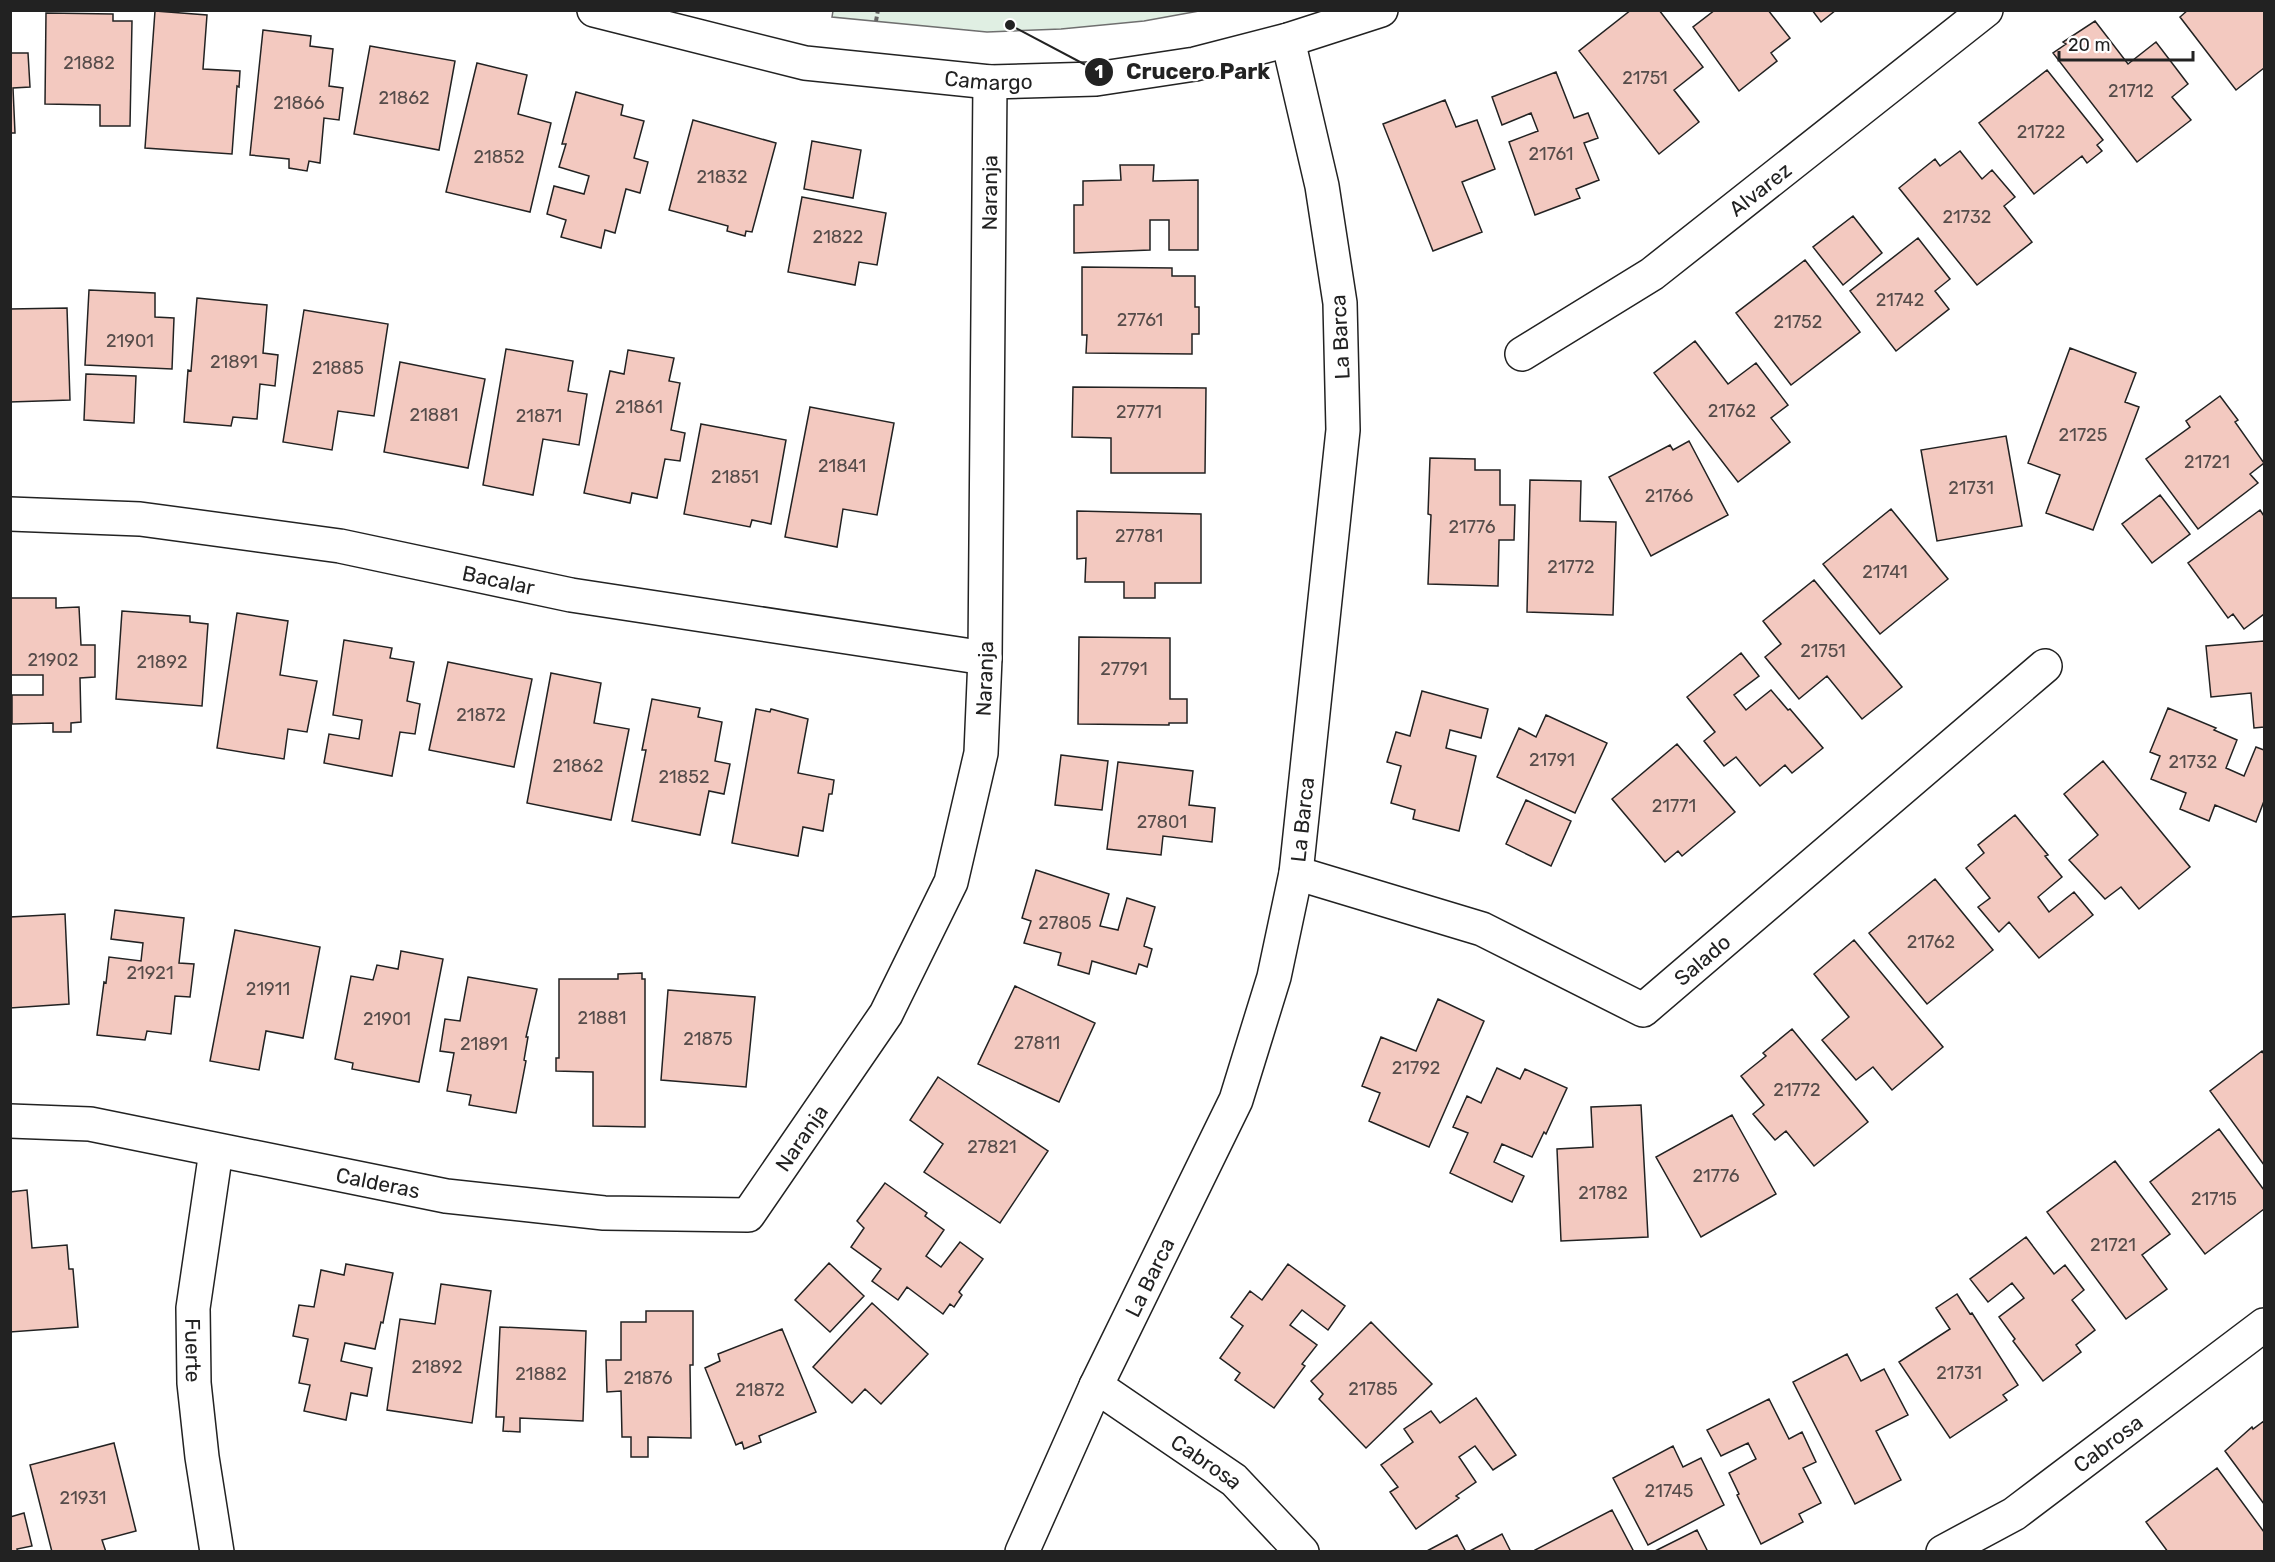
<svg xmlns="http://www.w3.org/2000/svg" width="2275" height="1562" font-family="Rubik,sans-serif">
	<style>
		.green { fill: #e0efe3; stroke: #6f6f6f; stroke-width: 1.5 }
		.building { fill: #f3c9c0; stroke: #222; stroke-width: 1.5 }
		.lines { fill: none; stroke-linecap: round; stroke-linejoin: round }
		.minor-casing { stroke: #222; stroke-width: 36 }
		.path { stroke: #646464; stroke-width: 4; stroke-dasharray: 4.5 3; stroke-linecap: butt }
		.minor { stroke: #fff; stroke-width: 33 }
		.labels { text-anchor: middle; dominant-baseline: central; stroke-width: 4.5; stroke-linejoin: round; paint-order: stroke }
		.number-label { font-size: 18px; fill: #564c4a }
		.street-label { font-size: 21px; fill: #222; stroke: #fff }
		.leader { fill: none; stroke: #222; stroke-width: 2 }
		.callout-dot { fill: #222; stroke: #fff; stroke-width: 2 }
		.mark-label { font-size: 18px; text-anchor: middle; font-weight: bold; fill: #fff }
		.callout-label { font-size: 22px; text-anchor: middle; font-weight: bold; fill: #222; stroke: #fff; stroke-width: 4.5; stroke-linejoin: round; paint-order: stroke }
	</style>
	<rect width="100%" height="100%" fill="#fff"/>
	<path class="green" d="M 833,11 L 833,10 L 1199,11 L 1144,21 L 1061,29 L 987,32 L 832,17 Z"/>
	<path class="building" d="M 1631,10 L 1659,10 L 1703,67 L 1674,90 L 1699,122 L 1659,154 L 1579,51 Z
		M 1715,10 L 1768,10 L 1790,38 L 1771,53 L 1777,61 L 1739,91 L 1693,27 Z
		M 1812,10 L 1836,10 L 1821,22 Z
		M 2188,10 L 2264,10 L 2264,68 L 2236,90 L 2180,17 Z
		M 155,11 L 207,15 L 203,69 L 240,71 L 239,87 L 237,86 L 232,154 L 145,148 Z
		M 46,13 L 113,14 L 113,21 L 132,21 L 130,126 L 100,126 L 100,105 L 45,104 Z
		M 2095,21 L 2128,64 L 2156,42 L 2188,84 L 2172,97 L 2191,120 L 2137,162 L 2053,53 L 2066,44 L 2063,42 Z
		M 263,30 L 311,36 L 310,46 L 333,49 L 329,86 L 343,88 L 339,120 L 324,118 L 320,163 L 309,161 L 307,171 L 289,168 L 289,159 L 250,155 Z
		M 10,38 L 11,53 L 28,53 L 30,87 L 13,88 L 15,133 L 10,133 Z
		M 370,46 L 455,61 L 439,150 L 354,134 Z
		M 477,63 L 527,75 L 518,114 L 551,123 L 530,212 L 446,192 Z
		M 2047,70 L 2103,140 L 2097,145 L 2102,151 L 2087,163 L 2082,156 L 2034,194 L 1979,123 Z
		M 1556,72 L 1574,118 L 1588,113 L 1598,138 L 1584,143 L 1599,180 L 1576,189 L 1580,198 L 1535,215 L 1509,142 L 1538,131 L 1531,113 L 1502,125 L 1492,97 Z
		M 576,92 L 623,105 L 621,115 L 644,121 L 634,158 L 648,162 L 640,193 L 626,189 L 615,233 L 605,230 L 601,248 L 561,237 L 566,220 L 547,214 L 554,186 L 584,194 L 589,176 L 559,167 L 566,144 L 562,144 Z
		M 1445,100 L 1456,127 L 1477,120 L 1495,169 L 1462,182 L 1482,232 L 1433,251 L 1383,124 Z
		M 693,120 L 776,143 L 752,232 L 746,231 L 745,236 L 727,231 L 728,226 L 669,210 Z
		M 812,141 L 861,150 L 853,198 L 804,189 Z
		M 1960,151 L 1982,179 L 1992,170 L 2015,197 L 2004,206 L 2032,242 L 1977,285 L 1899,188 L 1935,159 L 1940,166 Z
		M 1120,165 L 1154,165 L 1153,181 L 1198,180 L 1198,250 L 1169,250 L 1169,220 L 1150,220 L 1150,250 L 1074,253 L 1074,205 L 1083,205 L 1083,181 L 1121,180 Z
		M 802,197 L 886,213 L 877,265 L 859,262 L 855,285 L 788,272 Z
		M 1853,216 L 1882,253 L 1843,285 L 1813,247 Z
		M 1918,238 L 1950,279 L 1935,291 L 1949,309 L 1896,351 L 1850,291 Z
		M 1805,260 L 1860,332 L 1791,385 L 1736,313 Z
		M 1082,267 L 1172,268 L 1172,276 L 1195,276 L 1195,307 L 1199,307 L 1199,334 L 1192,334 L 1192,354 L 1086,353 L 1087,335 L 1082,335 Z
		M 89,290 L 155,293 L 155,317 L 174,318 L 172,369 L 85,365 Z
		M 197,298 L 267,305 L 263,353 L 278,355 L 275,386 L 260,384 L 257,419 L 233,417 L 231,426 L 184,422 L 188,370 L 191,371 Z
		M 67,308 L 70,400 L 10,402 L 10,309 Z
		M 304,310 L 388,324 L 374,416 L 338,411 L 332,450 L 283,442 Z
		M 1695,341 L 1728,384 L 1756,363 L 1788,405 L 1771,418 L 1790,442 L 1738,482 L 1654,373 Z
		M 2070,348 L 2136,373 L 2125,402 L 2139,407 L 2093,530 L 2046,513 L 2060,475 L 2028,463 Z
		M 506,349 L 573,361 L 568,391 L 587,394 L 579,445 L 543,439 L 533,495 L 483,485 Z
		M 628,350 L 674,358 L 669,381 L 680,383 L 671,430 L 685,433 L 680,461 L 665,459 L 657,498 L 632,493 L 630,503 L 584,493 L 610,371 L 624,374 Z
		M 400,362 L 485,379 L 468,468 L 384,452 Z
		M 86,374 L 136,376 L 134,423 L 84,420 Z
		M 1073,387 L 1206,388 L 1205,473 L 1111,473 L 1111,438 L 1072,437 Z
		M 2220,396 L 2238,420 L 2235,422 L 2264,463 L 2250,474 L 2258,483 L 2198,529 L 2146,459 L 2190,427 L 2186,421 Z
		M 810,407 L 894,423 L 877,515 L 843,509 L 837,547 L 785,537 Z
		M 701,424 L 786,440 L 771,524 L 752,520 L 750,527 L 684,514 Z
		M 2006,436 L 2022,526 L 1937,541 L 1921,450 Z
		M 1689,441 L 1728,515 L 1651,556 L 1609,477 L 1670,445 L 1673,450 Z
		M 1430,458 L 1475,459 L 1475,470 L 1500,470 L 1500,505 L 1515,505 L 1514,540 L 1499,540 L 1498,586 L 1428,584 L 1431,515 L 1428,514 Z
		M 1530,480 L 1581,481 L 1580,521 L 1616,522 L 1613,615 L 1527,612 Z
		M 2160,495 L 2190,534 L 2152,563 L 2122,524 Z
		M 1891,509 L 1948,579 L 1880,634 L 1823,564 Z
		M 2260,510 L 2264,516 L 2264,614 L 2244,629 L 2233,614 L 2228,618 L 2188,563 Z
		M 1077,511 L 1201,514 L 1201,583 L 1155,583 L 1155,598 L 1124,598 L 1124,582 L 1085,582 L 1086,558 L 1077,559 Z
		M 1814,580 L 1902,687 L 1862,719 L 1827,676 L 1799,699 L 1765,657 L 1781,644 L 1763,621 Z
		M 10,598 L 56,598 L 56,608 L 79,607 L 81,645 L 95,645 L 95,677 L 80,678 L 81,722 L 71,723 L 71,732 L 53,732 L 53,723 L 12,724 L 12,695 L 43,695 L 43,675 L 11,675 Z
		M 122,611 L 190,616 L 190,622 L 208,624 L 202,706 L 116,699 Z
		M 237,613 L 288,621 L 280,675 L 317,681 L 307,732 L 288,729 L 284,759 L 217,748 Z
		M 1079,637 L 1170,638 L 1170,699 L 1187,699 L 1187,723 L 1169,723 L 1169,725 L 1078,724 Z
		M 344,640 L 392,648 L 390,658 L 414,662 L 407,701 L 420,704 L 415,734 L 400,732 L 392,776 L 324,763 L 329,734 L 359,739 L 362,720 L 333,715 Z
		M 2264,641 L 2264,727 L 2254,728 L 2251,693 L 2211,697 L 2206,646 Z
		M 1741,653 L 1759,676 L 1734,695 L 1746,710 L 1771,690 L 1788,710 L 1790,709 L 1823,748 L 1792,773 L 1785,765 L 1760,786 L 1736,757 L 1724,766 L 1704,741 L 1715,732 L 1687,697 Z
		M 448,662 L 532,679 L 514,767 L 429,750 Z
		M 551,673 L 601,683 L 594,723 L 629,729 L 611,820 L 527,803 Z
		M 1422,691 L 1488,709 L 1481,738 L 1450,730 L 1446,748 L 1476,756 L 1459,831 L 1413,819 L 1415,810 L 1391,803 L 1401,766 L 1387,762 L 1396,732 L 1410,736 Z
		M 652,699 L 700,708 L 698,717 L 722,722 L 715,761 L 730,764 L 724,794 L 709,791 L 700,835 L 632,821 L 646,750 L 642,750 Z
		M 2168,708 L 2216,728 L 2214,730 L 2237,740 L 2226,768 L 2244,776 L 2256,747 L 2264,750 L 2264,801 L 2256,822 L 2215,805 L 2209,821 L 2180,809 L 2186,793 L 2151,779 L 2160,756 L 2150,752 Z
		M 756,709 L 770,712 L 771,709 L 808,719 L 798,773 L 834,780 L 832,794 L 829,794 L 823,831 L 803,827 L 798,856 L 732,843 Z
		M 1546,715 L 1607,743 L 1575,813 L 1497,777 L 1519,728 L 1536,737 Z
		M 1677,744 L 1735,812 L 1682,856 L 1678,851 L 1665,862 L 1612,799 Z
		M 1061,755 L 1108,761 L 1102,810 L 1055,805 Z
		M 2103,761 L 2190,867 L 2139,909 L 2121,887 L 2105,899 L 2069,860 L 2098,835 L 2064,794 Z
		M 1118,762 L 1193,771 L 1189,805 L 1215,808 L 1212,842 L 1163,836 L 1161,855 L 1107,849 Z
		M 1526,800 L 1571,821 L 1551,866 L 1506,844 Z
		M 2015,815 L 2048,855 L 2045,856 L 2062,877 L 2038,897 L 2049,912 L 2074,892 L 2093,915 L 2039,958 L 2009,922 L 1999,932 L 1978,907 L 1990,898 L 1966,868 L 1984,853 L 1978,845 Z
		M 1036,870 L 1109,894 L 1100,926 L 1118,930 L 1127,898 L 1155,907 L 1144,946 L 1152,949 L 1147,967 L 1139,964 L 1136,974 L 1092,961 L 1089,974 L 1058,965 L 1061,953 L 1024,943 L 1031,921 L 1022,918 Z
		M 1935,879 L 1993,950 L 1927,1004 L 1869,933 Z
		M 115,910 L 184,918 L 179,963 L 194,964 L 190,997 L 175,996 L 171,1034 L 147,1031 L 145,1040 L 97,1035 L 104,982 L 106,983 L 109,957 L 141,961 L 143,943 L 111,939 Z
		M 65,914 L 69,1004 L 10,1008 L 10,917 Z
		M 235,930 L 320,947 L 303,1038 L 266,1031 L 259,1070 L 210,1061 Z
		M 1854,940 L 1943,1047 L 1892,1090 L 1873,1067 L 1856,1080 L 1822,1040 L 1849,1017 L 1814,974 Z
		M 401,951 L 443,959 L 419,1082 L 352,1069 L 353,1063 L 335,1059 L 351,976 L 373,980 L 377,965 L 398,969 Z
		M 642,973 L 642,979 L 645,979 L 645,1127 L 593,1126 L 593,1072 L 556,1071 L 556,1058 L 559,1058 L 559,979 L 618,979 L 618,974 Z
		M 468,977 L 537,989 L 526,1037 L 528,1037 L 524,1060 L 526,1061 L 516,1113 L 469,1105 L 471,1095 L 447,1091 L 454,1053 L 440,1051 L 445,1019 L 460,1021 Z
		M 1015,986 L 1095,1023 L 1059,1102 L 978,1064 Z
		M 668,990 L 755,997 L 746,1087 L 661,1080 Z
		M 1438,999 L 1484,1021 L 1429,1147 L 1369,1121 L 1380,1093 L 1362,1086 L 1381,1037 L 1416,1051 Z
		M 1792,1029 L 1868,1122 L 1814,1166 L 1786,1131 L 1775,1140 L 1753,1114 L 1764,1105 L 1741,1076 L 1766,1056 L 1763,1053 Z
		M 2262,1051 L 2264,1054 L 2264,1165 L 2210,1091 Z
		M 1497,1068 L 1520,1079 L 1525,1069 L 1567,1088 L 1546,1134 L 1544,1132 L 1532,1157 L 1502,1144 L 1494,1162 L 1524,1176 L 1512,1202 L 1450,1173 L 1468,1133 L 1453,1127 L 1467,1096 L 1481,1103 Z
		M 938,1077 L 1048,1151 L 1000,1223 L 924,1172 L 943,1144 L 910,1120 Z
		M 1641,1105 L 1648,1237 L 1561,1241 L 1557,1149 L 1593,1147 L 1591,1107 Z
		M 1732,1115 L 1776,1194 L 1701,1237 L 1656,1157 Z
		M 2219,1129 L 2264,1190 L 2264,1209 L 2205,1254 L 2150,1182 Z
		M 2115,1161 L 2170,1234 L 2142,1255 L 2167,1289 L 2126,1319 L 2047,1212 Z
		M 885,1183 L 927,1213 L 925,1216 L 944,1230 L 926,1256 L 941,1267 L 960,1242 L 983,1259 L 959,1292 L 962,1295 L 954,1307 L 950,1304 L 943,1314 L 907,1287 L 898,1300 L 872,1281 L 881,1269 L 851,1247 L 864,1228 L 857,1221 Z
		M 27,1190 L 32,1248 L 67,1245 L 69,1269 L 73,1269 L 78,1327 L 10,1332 L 10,1192 Z
		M 2026,1237 L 2054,1274 L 2065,1265 L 2084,1290 L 2072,1300 L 2095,1330 L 2076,1345 L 2081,1352 L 2043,1381 L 2013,1341 L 2015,1339 L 1999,1317 L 2024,1298 L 2012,1283 L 1988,1302 L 1970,1279 Z
		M 829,1263 L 864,1296 L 830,1332 L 795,1300 Z
		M 346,1264 L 393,1273 L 383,1323 L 381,1322 L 375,1349 L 345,1343 L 341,1361 L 372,1368 L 367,1396 L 351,1393 L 346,1420 L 304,1411 L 310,1385 L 299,1383 L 308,1339 L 293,1336 L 299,1305 L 314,1307 L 321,1270 L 344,1275 Z
		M 1288,1264 L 1345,1306 L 1328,1330 L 1302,1310 L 1290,1325 L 1317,1345 L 1302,1364 L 1305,1366 L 1274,1408 L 1235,1380 L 1240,1373 L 1220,1358 L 1243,1326 L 1231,1317 L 1250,1291 L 1262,1300 Z
		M 441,1284 L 491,1291 L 472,1423 L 387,1410 L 400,1319 L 435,1324 Z
		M 1957,1294 L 1970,1314 L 1972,1313 L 2018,1385 L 2003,1395 L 2007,1400 L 1950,1438 L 1899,1362 L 1950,1329 L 1936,1308 Z
		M 872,1303 L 928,1354 L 881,1404 L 865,1389 L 852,1403 L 813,1367 Z
		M 646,1311 L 693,1311 L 693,1365 L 690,1365 L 691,1438 L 648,1437 L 648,1457 L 631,1457 L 631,1437 L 622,1437 L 621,1391 L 607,1392 L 606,1360 L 621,1360 L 621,1322 L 646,1322 Z
		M 1371,1322 L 1432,1384 L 1366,1448 L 1319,1399 L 1323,1394 L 1311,1381 Z
		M 500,1327 L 586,1331 L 583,1421 L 520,1418 L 520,1432 L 503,1431 L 504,1417 L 496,1417 Z
		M 782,1329 L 816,1412 L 759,1436 L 761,1442 L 744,1449 L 742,1442 L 736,1445 L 705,1368 L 720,1361 L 718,1354 Z
		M 1847,1354 L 1861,1381 L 1884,1369 L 1908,1415 L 1876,1431 L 1901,1480 L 1855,1504 L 1793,1382 Z
		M 1476,1398 L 1516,1455 L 1493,1470 L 1475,1446 L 1459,1457 L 1476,1482 L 1456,1496 L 1459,1498 L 1416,1529 L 1390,1492 L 1398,1487 L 1381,1465 L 1413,1442 L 1404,1429 L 1431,1411 L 1440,1423 Z
		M 1769,1399 L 1789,1439 L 1802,1432 L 1816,1462 L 1803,1468 L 1821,1503 L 1799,1514 L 1803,1522 L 1761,1544 L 1737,1495 L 1739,1494 L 1729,1473 L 1756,1459 L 1748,1443 L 1721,1456 L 1707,1430 Z
		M 2264,1421 L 2264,1504 L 2225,1451 L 2252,1427 L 2253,1429 Z
		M 114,1443 L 136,1531 L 102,1540 L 106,1552 L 52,1552 L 30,1465 Z
		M 1673,1446 L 1683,1467 L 1701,1458 L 1724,1505 L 1648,1545 L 1613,1478 Z
		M 2217,1468 L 2264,1532 L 2264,1552 L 2168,1552 L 2146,1522 Z
		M 1612,1510 L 1634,1552 L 1536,1552 L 1535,1550 Z
		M 24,1513 L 32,1546 L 17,1549 L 18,1552 L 10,1552 L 10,1517 Z
		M 1697,1530 L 1708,1552 L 1653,1552 Z
		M 1502,1534 L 1511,1552 L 1468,1552 Z
		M 1457,1535 L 1466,1552 L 1425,1552 Z"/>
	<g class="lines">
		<g class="minor-casing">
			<g id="minor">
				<path id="s1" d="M 594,10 L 805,63 L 990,82 L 1096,79 L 1195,64 L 1288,40 L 1381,10"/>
				<path id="s2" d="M 1522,354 L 1652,274 L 1986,10"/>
				<path id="s3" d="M 10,514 L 140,519 L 340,546 L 571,595 L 985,658"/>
				<path id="s4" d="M 1296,873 L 1482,929 L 1643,1010 L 2045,666"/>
				<path id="s5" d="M 10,1121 L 90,1124 L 446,1196 L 604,1213 L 748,1215 L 886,1014 L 951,882 L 981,753 L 985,658 L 990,82"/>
				<path id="s6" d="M 216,1151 L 193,1308 L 194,1383 L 202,1457 L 217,1552"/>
				<path id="s7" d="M 1096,1386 L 1234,1480 L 1302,1552"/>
				<path id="s8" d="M 1022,1552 L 1096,1386 L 1236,1100 L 1274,977 L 1296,873 L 1343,430 L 1340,303 L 1322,186 L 1288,40"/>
				<path id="s9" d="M 1943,1552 L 2014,1514 L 2264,1325"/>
			</g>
		</g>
		<path class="path" d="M 876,21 L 878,10"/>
		<use href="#minor" class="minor"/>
	</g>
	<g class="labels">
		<g class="number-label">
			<text x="89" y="63">21882</text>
			<text x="1645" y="78">21751</text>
			<text x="2131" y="91">21712</text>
			<text x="404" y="98">21862</text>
			<text x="299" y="103">21866</text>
			<text x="2041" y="132">21722</text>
			<text x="1551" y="154">21761</text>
			<text x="499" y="157">21852</text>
			<text x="722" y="177">21832</text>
			<text x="1967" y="217">21732</text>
			<text x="838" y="237">21822</text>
			<text x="1900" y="300">21742</text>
			<text x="1140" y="320">27761</text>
			<text x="1798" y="322">21752</text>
			<text x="130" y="341">21901</text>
			<text x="234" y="362">21891</text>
			<text x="338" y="368">21885</text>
			<text x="639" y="407">21861</text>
			<text x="1732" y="411">21762</text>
			<text x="1139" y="412">27771</text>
			<text x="434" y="415">21881</text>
			<text x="539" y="416">21871</text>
			<text x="2083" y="435">21725</text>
			<text x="2207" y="462">21721</text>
			<text x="842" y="466">21841</text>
			<text x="735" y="477">21851</text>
			<text x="1971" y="488">21731</text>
			<text x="1669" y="496">21766</text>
			<text x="1472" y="527">21776</text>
			<text x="1139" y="536">27781</text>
			<text x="1571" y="567">21772</text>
			<text x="1885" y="572">21741</text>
			<text x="1823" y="651">21751</text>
			<text x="53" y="660">21902</text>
			<text x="162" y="662">21892</text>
			<text x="1124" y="669">27791</text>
			<text x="481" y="715">21872</text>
			<text x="1552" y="760">21791</text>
			<text x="2193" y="762">21732</text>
			<text x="578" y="766">21862</text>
			<text x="684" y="777">21852</text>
			<text x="1674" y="806">21771</text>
			<text x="1162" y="822">27801</text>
			<text x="1065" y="923">27805</text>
			<text x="1931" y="942">21762</text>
			<text x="150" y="973">21921</text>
			<text x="268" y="989">21911</text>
			<text x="602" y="1018">21881</text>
			<text x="387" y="1019">21901</text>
			<text x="708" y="1039">21875</text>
			<text x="1037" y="1043">27811</text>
			<text x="484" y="1044">21891</text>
			<text x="1416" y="1068">21792</text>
			<text x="1797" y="1090">21772</text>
			<text x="992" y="1147">27821</text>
			<text x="1716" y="1176">21776</text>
			<text x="1603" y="1193">21782</text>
			<text x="2214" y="1199">21715</text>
			<text x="2113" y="1245">21721</text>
			<text x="437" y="1367">21892</text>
			<text x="1959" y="1373">21731</text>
			<text x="541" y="1374">21882</text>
			<text x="648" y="1378">21876</text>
			<text x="1373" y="1389">21785</text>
			<text x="760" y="1390">21872</text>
			<text x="1669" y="1491">21745</text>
			<text x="83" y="1498">21931</text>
		</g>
		<g class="street-label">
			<text stroke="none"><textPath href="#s1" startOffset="402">Camargo</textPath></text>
			<text stroke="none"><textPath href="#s2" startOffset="290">Alvarez</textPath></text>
			<text stroke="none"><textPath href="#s5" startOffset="1830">Naranja</textPath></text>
			<text transform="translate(1340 337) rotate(-93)">La Barca</text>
			<text stroke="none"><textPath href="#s3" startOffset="494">Bacalar</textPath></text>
			<text stroke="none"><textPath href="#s5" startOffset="1344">Naranja</textPath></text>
			<text stroke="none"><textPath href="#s8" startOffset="789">La Barca</textPath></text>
			<text stroke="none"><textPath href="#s4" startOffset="452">Salado</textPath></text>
			<text stroke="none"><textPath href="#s5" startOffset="840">Naranja</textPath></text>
			<text stroke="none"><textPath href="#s5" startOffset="374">Calderas</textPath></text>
			<text stroke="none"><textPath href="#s8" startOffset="303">La Barca</textPath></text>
			<text stroke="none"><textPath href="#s6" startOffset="201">Fuerte</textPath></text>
			<text stroke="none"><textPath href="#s9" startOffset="198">Cabrosa</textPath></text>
			<text stroke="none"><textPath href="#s7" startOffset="134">Cabrosa</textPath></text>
		</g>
	</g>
	<path class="leader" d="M1010 25L1099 72"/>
	<g class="callout-dot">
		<circle cx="1010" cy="25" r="6"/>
		<circle cx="1099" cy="72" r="15"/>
	</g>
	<g class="mark-label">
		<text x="1099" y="78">1</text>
	</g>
	<g class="callout-label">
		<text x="1198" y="79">Crucero Park</text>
	</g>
	<rect width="2275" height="1562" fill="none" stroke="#222222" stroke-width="24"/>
	<path d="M2059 51v9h134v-9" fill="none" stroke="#222222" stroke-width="3"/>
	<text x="2068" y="51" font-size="18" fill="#222222" stroke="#ffffff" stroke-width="4.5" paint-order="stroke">20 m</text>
</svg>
